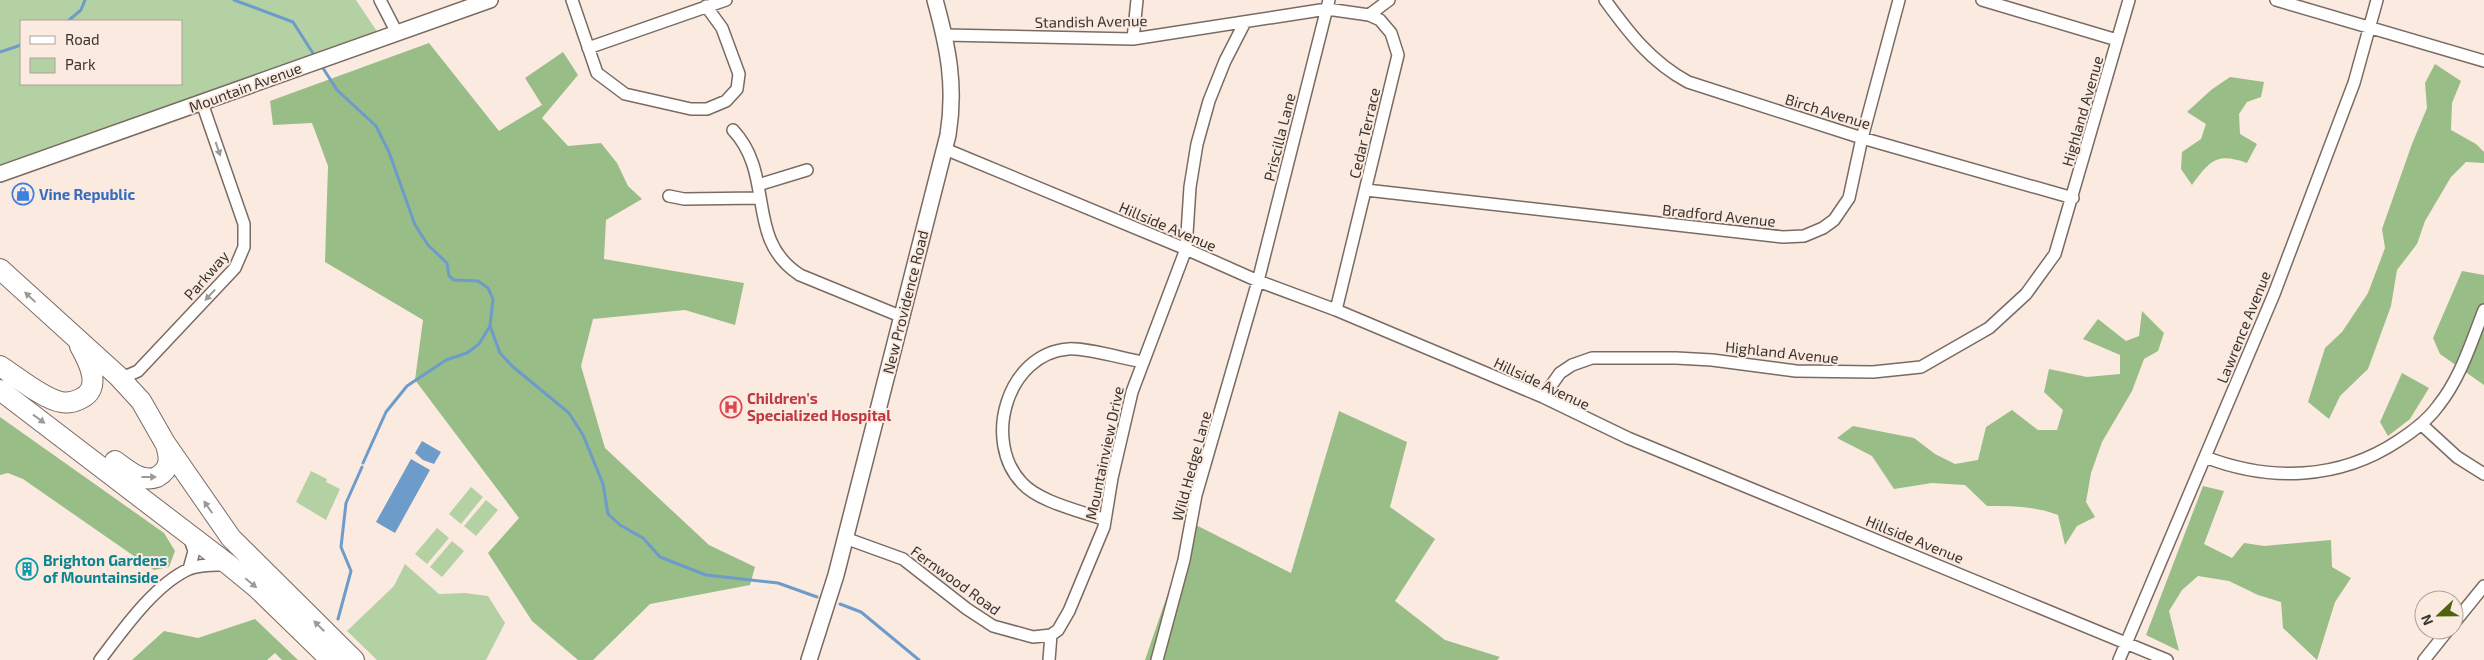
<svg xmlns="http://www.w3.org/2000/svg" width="2484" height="660" font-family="'Exo 2',sans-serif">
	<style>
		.green { fill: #b4d1a4; fill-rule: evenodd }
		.forest { fill: #99bd86 }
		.water { fill: #6d9bca }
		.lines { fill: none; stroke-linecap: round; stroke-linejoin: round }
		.stream { stroke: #6d9bca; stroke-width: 3 }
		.street-casing { stroke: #796b62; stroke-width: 14 }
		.secondary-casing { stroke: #796b62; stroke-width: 18 }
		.highway-casing { stroke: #796b62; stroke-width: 22 }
		.street { stroke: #fff; stroke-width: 11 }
		.secondary { stroke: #fff; stroke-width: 15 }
		.highway { stroke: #fff; stroke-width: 20 }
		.oneway { fill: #9c9a98 }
		.labels { text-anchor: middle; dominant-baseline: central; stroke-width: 4; stroke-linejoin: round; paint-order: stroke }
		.street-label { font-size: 15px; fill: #3a3430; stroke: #fbeae0 }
		.shop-label { font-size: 15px; font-weight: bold; fill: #366cbe; stroke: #fbeae0; text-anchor: start }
		.health-label { font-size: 15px; font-weight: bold; fill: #be3a42; stroke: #fbeae0; text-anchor: start }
		.culture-label { font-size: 15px; font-weight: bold; fill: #0d838f; stroke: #fbeae0; text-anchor: start }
	</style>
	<rect width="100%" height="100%" fill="#fbeae0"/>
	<path class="green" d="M 0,0 L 356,0 L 382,39 L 202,103 L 0,165 ZM 21,21 L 181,21 L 181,84 L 21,84 Z
		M 311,471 L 327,479 L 326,482 L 340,489 L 326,520 L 296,502 Z
		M 471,487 L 483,497 L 461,524 L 449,514 Z
		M 486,500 L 498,510 L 476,536 L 464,526 Z
		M 437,528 L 449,538 L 427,564 L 415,554 Z
		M 452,541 L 464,551 L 442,577 L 430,567 Z
		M 405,564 L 439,594 L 465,593 L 488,596 L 505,623 L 486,660 L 377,660 L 347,631 L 394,586 Z"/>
	<path class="forest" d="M 429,43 L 499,131 L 542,105 L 525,78 L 563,52 L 578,75 L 542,118 L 568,146 L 601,143 L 617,163 L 628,186 L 642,199 L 606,220 L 604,259 L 744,283 L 735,325 L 685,310 L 593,319 L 581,366 L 605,448 L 709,545 L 755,567 L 750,585 L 650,604 L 593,660 L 578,660 L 532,621 L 488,553 L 519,518 L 415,380 L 423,320 L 325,262 L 328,166 L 312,123 L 273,125 L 270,101 Z
		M 2435,64 L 2461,81 L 2452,103 L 2451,130 L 2476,144 L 2484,152 L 2484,163 L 2466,162 L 2451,177 L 2425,221 L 2417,244 L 2397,270 L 2391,306 L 2368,369 L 2340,396 L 2329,419 L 2308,402 L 2325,348 L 2342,332 L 2368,293 L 2385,248 L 2382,229 L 2412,144 L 2427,108 L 2425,83 Z
		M 2230,77 L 2264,82 L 2261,97 L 2247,102 L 2239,114 L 2240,134 L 2257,144 L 2247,163 C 2216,152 2210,161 2192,185 L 2181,169 L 2182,152 L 2201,139 L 2206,124 L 2187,112 L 2211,90 Z
		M 2462,271 L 2484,275 L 2484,385 L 2440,354 L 2433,338 Z
		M 2142,311 L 2164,333 L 2158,351 L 2144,359 L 2132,391 L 2102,442 L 2091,473 L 2086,502 L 2095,517 L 2077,526 L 2065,545 L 2058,515 C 2034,506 2011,506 1987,506 L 1965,485 L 1932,483 L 1894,489 L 1872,456 L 1837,438 L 1853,426 L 1914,438 L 1935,454 L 1955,464 L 1978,460 L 1986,427 L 2012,410 L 2038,430 L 2057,430 L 2063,410 L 2044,392 L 2049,369 L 2087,377 L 2120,374 L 2120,355 L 2083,339 L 2098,319 L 2126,341 L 2139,336 Z
		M 2402,373 L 2429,388 L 2410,419 L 2388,436 L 2380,422 Z
		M 1339,411 L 1407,442 L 1390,507 L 1435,539 L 1395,601 L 1445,640 L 1500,657 L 1497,660 L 1145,660 L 1192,523 L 1291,573 Z
		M 0,417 L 164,533 L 175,551 L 169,567 L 154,570 L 23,479 L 8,473 L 0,475 Z
		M 2203,486 L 2224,491 L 2204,544 L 2232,558 L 2244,543 L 2264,546 L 2331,540 L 2332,567 L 2351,578 L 2335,602 L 2317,660 L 2283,628 L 2281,602 L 2258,595 L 2229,581 L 2198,576 L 2182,590 L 2169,611 L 2179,651 L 2146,635 Z
		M 255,619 L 298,660 L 282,660 L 275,653 L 267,660 L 132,660 L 164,631 L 198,638 Z"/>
	<path class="water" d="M 422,441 L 441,452 L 434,464 L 423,460 L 415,453 Z
		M 411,459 L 430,470 L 395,533 L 376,522 Z"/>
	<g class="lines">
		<path class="stream" d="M 234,0 L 293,22 L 316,58
			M 68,21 L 81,10 L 85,0
			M 0,52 L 21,45
			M 321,65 L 337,90 L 376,126 L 389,152 L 415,225 L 428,245 L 447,263 L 449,276 L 454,280 L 478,281 L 488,288 L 493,299 L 490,326 L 500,353 L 512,366 L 569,413 L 583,435 L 603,484 L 608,514 L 620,525 L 643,538 L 660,557 L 706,575 L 778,583 L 817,597
			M 363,463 L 386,412 L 407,386 L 446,360 L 467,353 L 479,344 L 490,326
			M 840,604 L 861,612 L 919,660
			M 338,619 L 351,571 L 341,547 L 346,503 L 362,467"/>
		<g class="street-casing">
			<path id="street" d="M 380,0 L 397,33
				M 572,0 L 597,73 L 625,94 L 691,109 L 707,109 L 726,101 L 737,89 L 739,74 L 722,28 L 706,6
				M 1605,0 C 1629,33 1651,62 1688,82 L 1862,138 L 2073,198
				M 1982,0 L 2117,40
				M 2276,0 L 2484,61
				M 1369,15 L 1389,0
				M 944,35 L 1133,39 L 1327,9 L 1369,15 L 1380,20 L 1391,33 L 1398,55 L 1336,310
				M 1133,39 L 1137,0
				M 588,48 L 726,0
				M 733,130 C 776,176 744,239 800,275 L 900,316
				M 945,149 L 1186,249 L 1258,281 L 1336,310 L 1543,397 L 1628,438 L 2167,660
				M 758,185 L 807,170
				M 1366,190 L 1783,237 L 1804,236 L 1823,228 L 1834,220 L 1849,198 L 1862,138 L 1899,0
				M 669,196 L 684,199 L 760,198
				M 118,376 L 129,375 L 138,371 L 235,268 L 244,247 L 244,224 L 202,103
				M 1543,397 L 1560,373 L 1572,365 L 1592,358 L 1676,358 L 1712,360 L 1796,371 L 1873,372 L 1921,367 L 1989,328 L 2026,294 L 2055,254 L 2129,0
				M 2421,424 L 2457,457 L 2484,474
				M 2205,457 C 2270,482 2339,480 2398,441 C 2412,432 2428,420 2438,406 C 2460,379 2471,343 2484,310
				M 1105,520 C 1081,511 1039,502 1022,483 C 982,441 1007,354 1068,349 C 1083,347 1125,359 1143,362
				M 845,538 L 903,559 L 967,609 L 993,626 L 1033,637 L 1051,635
				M 189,569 L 194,551 L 189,537
				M 2454,623 L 2484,586
				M 100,660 C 123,630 154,585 189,569 C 201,564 215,565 227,565
				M 1049,660 L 1051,635 L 1058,630 L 1069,611 L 1104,527 L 1112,478 L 1132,392 L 1186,249 L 1190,187 L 1197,144 L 1209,101 L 1225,61 L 1245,22
				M 1157,660 L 1184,560 L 1196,495 L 1258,281 L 1329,0
				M 2119,660 L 2274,294 L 2354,83 L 2377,0
				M 2424,660 L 2448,630"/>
		</g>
		<g class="secondary-casing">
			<path id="secondary" d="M 0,174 L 490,0
				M 809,660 L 836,575 L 948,135 C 956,86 948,47 935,0"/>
		</g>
		<g class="highway-casing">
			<path id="highway" d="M 0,269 L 118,376 L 141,401 L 165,443 L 231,538 L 354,660
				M 0,366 C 16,376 43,399 61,402 C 66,403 74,402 80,399 C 103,389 89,362 80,346
				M 0,390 L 229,565 L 257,588 L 331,660
				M 115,461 C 128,470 141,483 157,477 C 171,469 170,458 166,445"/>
		</g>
		<use href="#street" class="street"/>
		<use href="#secondary" class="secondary"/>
		<use href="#highway" class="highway"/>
	</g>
	<defs><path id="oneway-solid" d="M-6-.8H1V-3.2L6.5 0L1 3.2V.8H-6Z" transform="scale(1.25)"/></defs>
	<g class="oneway">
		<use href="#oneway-solid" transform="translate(218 149) rotate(71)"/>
		<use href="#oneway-solid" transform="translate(210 295) rotate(133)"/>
		<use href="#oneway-solid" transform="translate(30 297) rotate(-137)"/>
		<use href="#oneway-solid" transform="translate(39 419) rotate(36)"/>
		<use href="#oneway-solid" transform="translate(149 477)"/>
		<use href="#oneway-solid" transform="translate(208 507) rotate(-125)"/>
		<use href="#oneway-solid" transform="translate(251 583) rotate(40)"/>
		<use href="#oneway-solid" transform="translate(319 626) rotate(-135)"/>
	</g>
	<defs>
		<g id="shop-ring" transform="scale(1.125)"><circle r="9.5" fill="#fbeae0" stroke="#3f7fe0" stroke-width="1.5"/><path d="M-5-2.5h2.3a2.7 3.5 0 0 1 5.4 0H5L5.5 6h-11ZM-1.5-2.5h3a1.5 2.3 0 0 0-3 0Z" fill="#3f7fe0"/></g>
		<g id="hospital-ring" transform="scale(1.125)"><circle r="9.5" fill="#fbeae0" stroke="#e0444e" stroke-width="1.5"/><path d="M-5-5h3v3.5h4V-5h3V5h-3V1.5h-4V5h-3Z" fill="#e0444e"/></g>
		<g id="building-ring" transform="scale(1.125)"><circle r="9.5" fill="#fbeae0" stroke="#0f9aa8" stroke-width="1.5"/><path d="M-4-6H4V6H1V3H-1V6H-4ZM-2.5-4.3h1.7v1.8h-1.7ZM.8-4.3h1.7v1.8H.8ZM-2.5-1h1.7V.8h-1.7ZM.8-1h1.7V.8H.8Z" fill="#0f9aa8"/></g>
	</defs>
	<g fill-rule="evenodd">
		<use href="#shop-ring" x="23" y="194"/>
		<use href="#hospital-ring" x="731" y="407"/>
		<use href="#building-ring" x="27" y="569"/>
	</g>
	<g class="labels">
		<g class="street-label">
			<text transform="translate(1091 21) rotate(-1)">Standish Avenue</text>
			<text transform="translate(245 87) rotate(-20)">Mountain Avenue</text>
			<text transform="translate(1828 111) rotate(17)">Birch Avenue</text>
			<text transform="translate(2082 111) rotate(-74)">Highland Avenue</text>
			<text transform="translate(1364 133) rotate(-77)">Cedar Terrace</text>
			<text transform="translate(1279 137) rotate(-76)">Priscilla Lane</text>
			<text transform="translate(1719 215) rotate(6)">Bradford Avenue</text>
			<text transform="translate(1168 226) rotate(23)">Hillside Avenue</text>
			<text transform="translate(206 275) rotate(-49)">Parkway</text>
			<text transform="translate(905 302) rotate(-76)">New Providence Road</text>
			<text transform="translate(2243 327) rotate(-68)">Lawrence Avenue</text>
			<text transform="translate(1782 352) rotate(6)">Highland Avenue</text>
			<text transform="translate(1542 383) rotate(25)">Hillside Avenue</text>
			<text transform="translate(1104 453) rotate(-78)">Mountainview Drive</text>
			<text transform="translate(1191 466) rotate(-75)">Wild Hedge Lane</text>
			<text transform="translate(1915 539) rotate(22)">Hillside Avenue</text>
			<text transform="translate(956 580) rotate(36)">Fernwood Road</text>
		</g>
		<g class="shop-label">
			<text x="39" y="194">Vine Republic</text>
		</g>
		<g class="health-label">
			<text x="747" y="398">Children's<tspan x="747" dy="17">Specialized Hospital</tspan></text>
		</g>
		<g class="culture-label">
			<text x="43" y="560">Brighton Gardens<tspan x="43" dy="17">of Mountainside</tspan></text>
		</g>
	</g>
	<rect x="20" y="20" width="162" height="65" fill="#fbeae0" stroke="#aea19a"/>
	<rect x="30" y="36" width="25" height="8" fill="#ffffff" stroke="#aea19a"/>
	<text x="65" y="45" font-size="15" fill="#3a3430">Road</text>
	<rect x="30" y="58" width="25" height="15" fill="#b4d1a4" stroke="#aea19a"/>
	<text x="65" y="70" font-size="15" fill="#3a3430">Park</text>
	<g transform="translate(2439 615) rotate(248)"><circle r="24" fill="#fbeae0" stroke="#aea19a"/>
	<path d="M0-4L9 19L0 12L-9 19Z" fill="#4f630e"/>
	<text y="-8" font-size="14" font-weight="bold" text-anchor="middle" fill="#3a3430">N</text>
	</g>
</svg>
